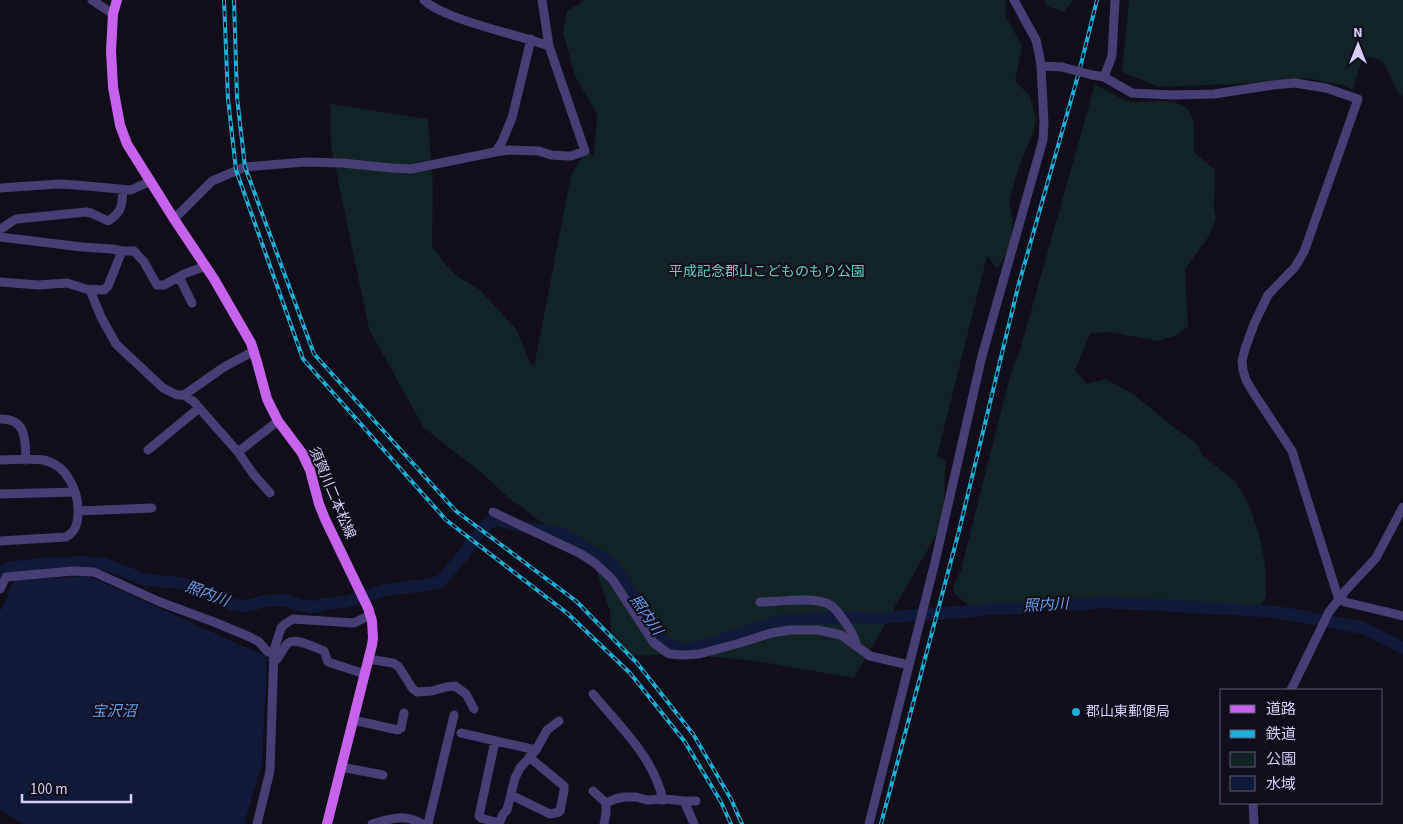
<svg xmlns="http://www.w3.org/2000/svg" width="1403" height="824" font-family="'Source Sans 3','Noto Sans JP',sans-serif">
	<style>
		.green { fill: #112324 }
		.water { fill: #101a38 }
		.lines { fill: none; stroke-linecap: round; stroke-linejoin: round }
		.river { stroke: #101a38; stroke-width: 12 }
		.minor { stroke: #463e74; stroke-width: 9 }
		.major { stroke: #c762ec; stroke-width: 10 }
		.rail-casing { stroke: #1bb0d8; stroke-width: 4 }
		.rail { stroke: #110d1b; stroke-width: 2; stroke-dasharray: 5.5; stroke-linecap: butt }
		.minor-bridge { stroke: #463e74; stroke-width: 9 }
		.poi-dot { fill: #1bb0d8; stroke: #110d1b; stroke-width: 2 }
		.labels { text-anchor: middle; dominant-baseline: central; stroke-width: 4; stroke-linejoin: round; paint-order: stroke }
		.park-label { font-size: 14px; fill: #63cfc0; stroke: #110d1b }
		.street-label { font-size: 14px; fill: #d7cdf9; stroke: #110d1b }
		.poi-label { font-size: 14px; fill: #d7cdf9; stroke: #110d1b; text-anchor: start }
		.water-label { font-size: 15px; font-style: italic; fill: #68a0ec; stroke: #110d1b }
	</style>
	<rect width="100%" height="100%" fill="#110d1b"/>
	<path class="green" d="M 585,0 L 1006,0 L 1005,15 L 1022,46 L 1015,81 L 1030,96 L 1036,119 L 1033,133 L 1018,169 L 1009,202 L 1013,221 L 1010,245 L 998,269 L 987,256 L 937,456 L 946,461 L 943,523 L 854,678 L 757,661 L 682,654 L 629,656 L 612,641 L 610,612 L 596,568 L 581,546 L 544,524 L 509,498 L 483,474 L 424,428 L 369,329 L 331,147 L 330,104 L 428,119 L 433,185 L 432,246 L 444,263 L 457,276 L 480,290 L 516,329 L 530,363 L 534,367 L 571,175 L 585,151 L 594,155 L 597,114 L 575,76 L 563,33 L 567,11 Z
		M 1044,0 L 1073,0 L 1064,12 L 1049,7 Z
		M 1129,0 L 1403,0 L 1403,96 C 1391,89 1392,71 1382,62 C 1378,59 1372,58 1367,57 L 1362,59 L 1353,90 L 1341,85 L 1306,78 L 1250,83 L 1159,87 L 1122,72 Z
		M 1095,84 C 1104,89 1124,102 1133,102 C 1142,103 1152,101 1161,101 C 1199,102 1194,122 1194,152 L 1215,170 L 1214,209 L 1216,219 L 1209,236 L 1185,269 L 1188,327 L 1175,336 L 1157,341 L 1111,332 L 1090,333 L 1075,370 L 1087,384 L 1105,379 L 1132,393 L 1171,425 L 1195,442 L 1203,456 L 1235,481 L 1247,501 L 1257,527 L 1265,562 L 1266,597 L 1258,609 L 1203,603 L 1105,597 L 1064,600 L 1004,609 L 968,605 L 955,594 L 953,587 L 961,570 L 1010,376 L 1020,350 Z"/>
	<path class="water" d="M 89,576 L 267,657 L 262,764 L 244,824 L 24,824 L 0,810 L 0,612 L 14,580 Z"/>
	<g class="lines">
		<path class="river" d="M 0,573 L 9,568 L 40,564 L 82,562 L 105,564 L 146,580 L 182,583 L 232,605 L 247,606 L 265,601 L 284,600 L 302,606 L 316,607 L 325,604 L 345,602 L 385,590 L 425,585 L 440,582 L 465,553 L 471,543 L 485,526 L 491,522 L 498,520 L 527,528 L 561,533 L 605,559 L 613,565 L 619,573 L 659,636 C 677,655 692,649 714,642 C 719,641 723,638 729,637 L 771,623 L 789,620 L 847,617 L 881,618 L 973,611 L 986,609 L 1023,608 L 1053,603 L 1078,605 L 1102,602 L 1266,611 L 1295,615 L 1363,628 L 1403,648"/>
		<path class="minor" d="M 92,0 L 113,14
			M 424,0 C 431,7 439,10 448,14 C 481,28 515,34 549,46
			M 1041,66 L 1062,67
			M 1092,75 L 1104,77 L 1132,93 L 1172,95 L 1214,94 L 1273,85 L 1295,83 L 1326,88 L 1358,99 L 1304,252 L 1295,267 L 1268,295 L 1254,324 L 1245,349 L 1242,361 L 1243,370 L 1246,380 L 1253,392 L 1292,451 L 1338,597 L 1345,602 L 1403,616
			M 1104,77 L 1112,56 L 1115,0
			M 495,152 L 502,142 L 512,118 L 531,39
			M 0,188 L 59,184 L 76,185 L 131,190 L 151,181
			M 174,219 L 212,181 L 245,167 L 305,162 L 342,163 L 392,168 L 411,169 L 495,152 L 509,150 L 539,151 L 551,155 L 567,156 L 571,156 L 585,151 L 549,46 L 542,0
			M 0,229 C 6,227 10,221 17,219 L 86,212 L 91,213 L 108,221 C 122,212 122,206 123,190
			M 0,237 L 82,247 L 112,249 L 122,251
			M 179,277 L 192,303
			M 0,282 L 38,285 L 67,283 L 86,289 L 104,290 L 108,286 L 122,251 L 134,251 L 144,262 L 157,285 L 164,285 L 184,274 L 206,266
			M 90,290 L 101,317 L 116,344 L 163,388 L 177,395 L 184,395 L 194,402 L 238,452 L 254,475 L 270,493
			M 184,395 L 224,367 L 254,351
			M 0,419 C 27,419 25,439 26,460
			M 148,450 L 199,408
			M 238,452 L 278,421
			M 0,460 C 11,460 33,458 43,460 C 66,464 78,490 78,510 C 78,521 77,531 66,537 L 0,541
			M 0,494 L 75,492
			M 78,511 L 152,508
			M 493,512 L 581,554 L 596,564 L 612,579 L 654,643 L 669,654 L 683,655 L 699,654 L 740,643 L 771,633 L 790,630 L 818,630 L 841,635 L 870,656 L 909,665
			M 0,589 L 6,577 L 73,571 L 94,572 L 160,602 L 214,622 L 250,637 L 259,642 L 268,652 L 274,653
			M 760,602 C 778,602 816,596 830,605 C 837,609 840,616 845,622 C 850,629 855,638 857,646
			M 368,659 L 393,663 L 399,667 L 412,688 L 417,692 L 432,691 L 446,687 L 455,686 L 466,694 L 474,709
			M 273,660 L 276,660 C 280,656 285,645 288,643 C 296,637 315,648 324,651 L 328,662 L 365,674
			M 1291,690 L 1329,612 L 1346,590 L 1376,558 L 1403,507
			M 593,694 C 620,727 653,756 663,800
			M 353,720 L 398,730 L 401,728 L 404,713
			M 461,733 L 536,750
			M 495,741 L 479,816 L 481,818 L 499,823
			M 341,767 L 383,775
			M 593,791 L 606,803 L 606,813 L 604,824
			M 511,795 L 550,814 L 559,812 L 560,811 L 564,791 L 564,786 L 529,757
			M 684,801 L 694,824
			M 606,803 L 615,799 L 624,797 L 636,797 L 647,800 L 665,799 L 684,801 L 696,801
			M 1253,803 L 1254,824
			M 257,824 L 270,771 L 274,650 L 281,628 L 285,624 L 293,619 L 354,623 L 366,617 L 371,617
			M 372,824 C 390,819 405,813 422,824
			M 428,824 L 454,715
			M 499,824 L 503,814 L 507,810 L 515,778 L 520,768 L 536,750 L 547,730 L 559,721
			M 869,824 L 935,562 L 982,356 L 1043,140 L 1044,123 L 1041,66 L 1039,53 L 1036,40 L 1014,0"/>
		<path class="major" d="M 117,0 L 113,14 L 111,51 L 113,87 L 120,125 L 127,144 L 174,219 L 214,279 L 251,343 L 257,362 L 267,399 L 278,421 L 302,453 L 310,470 L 319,504 L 325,519 L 368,608 L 372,621 L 373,638 L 372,645 L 327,824"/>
		<g class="rail-casing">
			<path id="rail" d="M 224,0 L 228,99 L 236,170 L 303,359 L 446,520 L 567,613 L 630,673 L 685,742 L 721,802 L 731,824
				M 234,0 L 237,97 L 245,167 L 314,354 L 456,511 L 576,601 L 637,663 L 693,734 L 731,799 L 742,824
				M 881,824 L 959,531 L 1018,287 L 1079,72 L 1097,0"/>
		</g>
		<use href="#rail" class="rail"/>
		<path class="minor-bridge" d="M 1062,67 L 1092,75"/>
	</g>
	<circle class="poi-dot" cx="1076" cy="712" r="5"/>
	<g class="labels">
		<g class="park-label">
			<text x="767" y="272">平成記念郡山こどものもり公園</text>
		</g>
		<g class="street-label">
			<text transform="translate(332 493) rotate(67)">須賀川二本松線</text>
		</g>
		<g class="poi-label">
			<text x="1086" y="712">郡山東郵便局</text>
		</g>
		<g class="water-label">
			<text transform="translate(207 594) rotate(21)">照内川</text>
			<text transform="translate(1046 605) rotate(-3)">照内川</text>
			<text transform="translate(646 615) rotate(55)">照内川</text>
			<text x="114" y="711">宝沢沼</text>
		</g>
	</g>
	<rect x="1220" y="689" width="162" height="115" fill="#110d1b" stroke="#605a74"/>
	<rect x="1230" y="705" width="25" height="8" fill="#c762ec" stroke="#605a74"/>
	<text x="1266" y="714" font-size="15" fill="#d7cdf9">道路</text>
	<rect x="1230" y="730" width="25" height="8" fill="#1bb0d8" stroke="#605a74"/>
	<text x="1266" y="739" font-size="15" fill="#d7cdf9">鉄道</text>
	<rect x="1230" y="752" width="25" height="15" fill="#112324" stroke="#605a74"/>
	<text x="1266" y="764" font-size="15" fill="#d7cdf9">公園</text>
	<rect x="1230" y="776" width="25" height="15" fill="#101a38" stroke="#605a74"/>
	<text x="1266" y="789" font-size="15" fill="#d7cdf9">水域</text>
	<g transform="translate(1358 45)" stroke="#110d1b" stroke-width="4" paint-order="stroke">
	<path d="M0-4L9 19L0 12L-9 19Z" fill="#d7cdf9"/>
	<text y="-8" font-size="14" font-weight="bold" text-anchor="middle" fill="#d7cdf9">N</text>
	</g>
	<path d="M22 794v8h109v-8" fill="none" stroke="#d7cdf9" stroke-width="2.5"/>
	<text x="30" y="794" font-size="15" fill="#d7cdf9" stroke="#110d1b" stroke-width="4" paint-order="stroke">100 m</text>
</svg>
